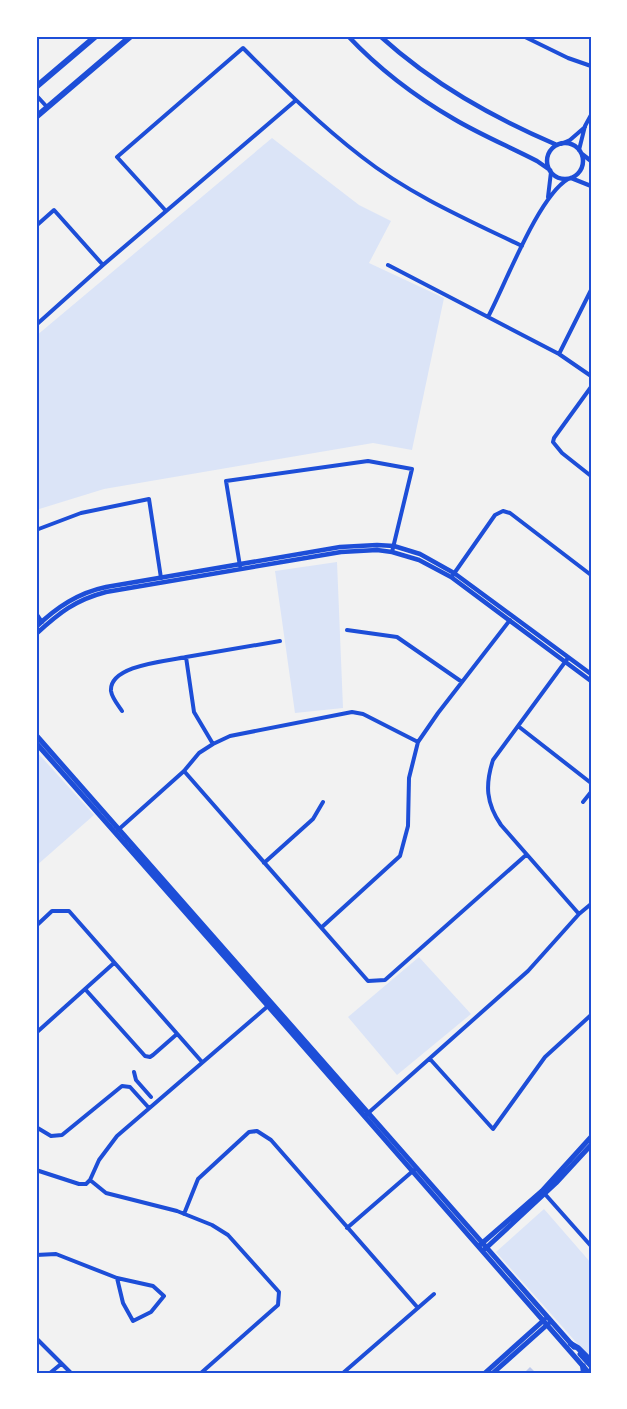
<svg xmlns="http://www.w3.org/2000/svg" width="627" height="1409" font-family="'Nunito Sans',sans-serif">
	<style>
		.green { fill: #dbe4f7 }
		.building { fill: #bdc9ec }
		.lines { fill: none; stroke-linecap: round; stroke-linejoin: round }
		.minor { stroke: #1d4ed8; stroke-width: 4 }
		.tertiary { stroke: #1d4ed8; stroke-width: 4.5 }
		.secondary { stroke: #1d4ed8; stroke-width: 5 }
		.primary { stroke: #1d4ed8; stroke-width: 6 }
		.neatline { fill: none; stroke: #1d4ed8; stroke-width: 2 }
	</style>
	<rect width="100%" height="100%" fill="#f2f2f2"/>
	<path class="green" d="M 272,138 L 359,205 L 391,221 L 369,263 L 444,298 L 412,450 L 373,443 L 104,489 L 36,510 L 36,336 Z
		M 337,562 L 343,708 L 295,713 L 275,571 Z
		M 36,751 L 94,815 L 36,866 Z
		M 419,957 L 471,1014 L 397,1075 L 348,1017 Z
		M 544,1209 L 591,1263 L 591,1359 L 496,1252 Z"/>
	<path class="building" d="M 530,1367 L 536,1373 L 524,1373 Z"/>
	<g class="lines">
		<path class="minor" d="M 523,36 L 568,58 L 591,66
			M 36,95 L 47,107
			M 561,144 L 570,140 L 585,127
			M 579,150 L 585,126 L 591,115
			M 568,179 C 538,197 506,283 488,317 L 559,354 L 591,376
			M 548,197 L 551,172
			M 166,211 L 117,157 L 243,48 C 281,86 319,124 362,157 C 409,194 468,220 522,246
			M 36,226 L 54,210 L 103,265
			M 388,265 L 488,317
			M 36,325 L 103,265 L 295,101
			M 559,354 L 591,290
			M 591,387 L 554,438 L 553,442 L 562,453 L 591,476
			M 36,530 L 81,513 L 149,499 L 161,578
			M 240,566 L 226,481 L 368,461 L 412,469 L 392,552
			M 453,575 L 495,515 L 503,511 L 510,513 L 591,575
			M 36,613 L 42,622
			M 347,630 L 397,637 L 462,682
			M 568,658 L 493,760 C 485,785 486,803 501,825 L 579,914
			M 122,711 C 118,705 112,698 111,691 C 109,665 168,661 186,657
			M 518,726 L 591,783
			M 213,744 L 194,712 L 186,657 L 280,641
			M 184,771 L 368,981 L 385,980 L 526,855
			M 583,802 L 591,792
			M 118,830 L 184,771 L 199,753 L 213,744 L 230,736 L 352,712 L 363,714 L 418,742
			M 264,863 L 313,819 L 323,802
			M 36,926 L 52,911 L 69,911 L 202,1062
			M 322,927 L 400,856 L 408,826 L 409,778 L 418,742 L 438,713 L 510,620
			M 85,989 L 145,1056 L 150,1057 L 153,1055 L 177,1034
			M 36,1033 L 114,963
			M 430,1059 L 493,1129 L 545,1057 L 591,1015
			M 134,1072 L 136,1080 L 151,1097
			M 366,1115 L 528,971 L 579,914 L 591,904
			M 36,1127 L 51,1136 L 62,1135 L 122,1086 L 130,1087 L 149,1108
			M 36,1170 L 79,1184 L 86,1184 L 90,1180 L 106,1193 L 177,1211 L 212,1225 L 228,1235 L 279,1292 L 278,1305 L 201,1373
			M 90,1180 L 99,1160 L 117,1136 L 268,1006
			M 544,1193 L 591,1246
			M 184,1214 L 198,1179 L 249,1132 L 257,1131 L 271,1140 L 418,1308
			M 347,1228 L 414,1170
			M 36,1255 L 56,1254 L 117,1278 L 153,1286 L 164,1296 L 151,1312 L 133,1321 L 123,1303 L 117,1278
			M 36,1338 L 71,1373
			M 50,1373 L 61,1364
			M 343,1373 L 434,1294"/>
		<path class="tertiary" d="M 348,36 C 378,68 416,97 454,119 C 481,135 510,147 537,161 L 550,170
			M 380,36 C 433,84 492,117 557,145
			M547 161a18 18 0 1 1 36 0a18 18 0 1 1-36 0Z
			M 582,154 L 591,161
			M 571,178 L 591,186
			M 36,627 C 57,607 78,593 106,587 L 340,547 L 377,545 L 394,546 L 420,554 L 454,573 L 591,674
			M 36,634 C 59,613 75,600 106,592 L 341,552 L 377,550 L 392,552 L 419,560 L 451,577 L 591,681"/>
		<path class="secondary" d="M 36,735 L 574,1347
			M 36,743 L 268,1006 L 589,1373
			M 480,1245 L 542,1191 L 591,1137
			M 485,1249 L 556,1183 L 591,1145
			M 580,1354 L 591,1366
			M 485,1373 L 544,1320
			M 493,1373 L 548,1324"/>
		<path class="primary" d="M 36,87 L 96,36
			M 36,117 L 131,36
			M 571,1344 L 578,1348 L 591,1361
			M 583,1366 L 584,1373"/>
	</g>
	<rect width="627" height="1409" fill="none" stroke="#ffffff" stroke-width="75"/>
	<rect x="38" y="38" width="552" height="1334" class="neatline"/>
</svg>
